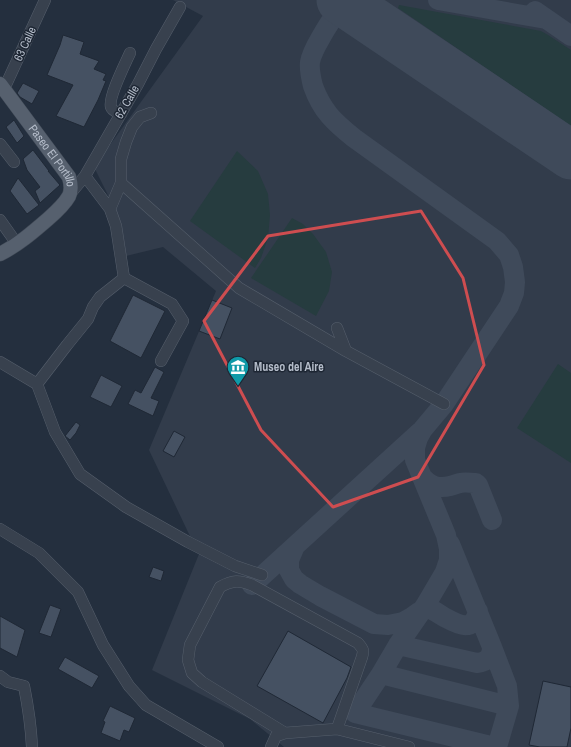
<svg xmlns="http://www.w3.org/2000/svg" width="571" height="747" font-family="'Archivo Narrow',sans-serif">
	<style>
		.airport { fill: #323c4b }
		.green { fill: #263c3f }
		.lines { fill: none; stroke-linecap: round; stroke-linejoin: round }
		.taxiway { stroke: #3f4a5a; stroke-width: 20 }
		.runway { stroke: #3f4a5a; stroke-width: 49 }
		.building { fill: #455162; stroke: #1f2835 }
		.minor-casing { stroke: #565f6c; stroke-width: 12 }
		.major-casing { stroke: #414a57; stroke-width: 15 }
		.minor { stroke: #38414e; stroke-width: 11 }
		.major { stroke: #56606e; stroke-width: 14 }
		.marked { fill: none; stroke: #ce4d50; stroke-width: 3; stroke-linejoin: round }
		.labels { text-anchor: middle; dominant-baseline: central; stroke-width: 3; stroke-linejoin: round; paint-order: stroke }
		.street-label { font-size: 12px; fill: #b4bcc9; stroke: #1d2633 }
		.poi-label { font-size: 12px; font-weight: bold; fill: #b4bcc9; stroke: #1d2633; text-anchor: start }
	</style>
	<rect width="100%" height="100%" fill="#242f3e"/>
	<path class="airport" d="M 173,0 L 571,0 L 571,747 L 284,747 L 250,719 L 152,670 L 199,554 L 188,532 L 149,450 L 216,291 L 163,247 L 126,256 L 118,222 L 107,193 L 94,167 L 203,16 Z"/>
	<path class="green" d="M 399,5 L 541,31 L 548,35 L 571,50 L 571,126 L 398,8 Z
		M 237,151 L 258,171 L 268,194 L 270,215 L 268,238 L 261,258 L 255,268 L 190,221 Z
		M 292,218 L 303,224 L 313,234 L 326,252 L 332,272 L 329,291 L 316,316 L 251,278 Z
		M 558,364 L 571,373 L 571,463 L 517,428 Z"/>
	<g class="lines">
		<path class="taxiway" d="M 352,0 C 340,6 331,20 324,32 C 319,41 312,51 310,62 C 309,70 311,78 313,86 C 322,111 334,122 354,138 L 497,241 L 509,255 L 513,267 L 515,282 L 514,293 L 509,306 L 444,404 L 423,429 L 418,438 L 415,448 L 415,460 L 446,535 L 449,549 L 449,560 L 445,572 L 425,606 L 398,645 L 381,674 L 355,713 L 495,747
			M 438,0 L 546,19
			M 535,11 L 571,36
			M 422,477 C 430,486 438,489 450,486 C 454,485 456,484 460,483 C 465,482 471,483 476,483 L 478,485 L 492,520
			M 450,544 L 492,647 L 507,686 L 509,706 L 497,747
			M 295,546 L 289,560 L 289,570 L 294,579 L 300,584 L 320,596 L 374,624 L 388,625 L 403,622 L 412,617 L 419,612
			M 252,585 L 420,432
			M 425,606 C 431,609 438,613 444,617 C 459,625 473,633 478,611
			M 398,645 L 477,663 C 487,662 492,657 492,647
			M 381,674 L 509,706"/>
		<path class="runway" d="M 341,0 L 571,155"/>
	</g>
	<path class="building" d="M 63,35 L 84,42 L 80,54 L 99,61 L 94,69 L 106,74 L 103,80 L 106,81 L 98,100 L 84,127 L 56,116 L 73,85 L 47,75 L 60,45 Z
		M 23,83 L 39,91 L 32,104 L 20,97 L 17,93 Z
		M 14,120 L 24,136 L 17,143 L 6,127 Z
		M 33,150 L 49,171 L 48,171 L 60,185 L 40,203 L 35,191 L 40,187 L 27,170 L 23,159 Z
		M 18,178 L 39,205 L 27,214 L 10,191 Z
		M 133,295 L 165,311 L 141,358 L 110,341 Z
		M 212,300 L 232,308 L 220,339 L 199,331 Z
		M 155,367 L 164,372 L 151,398 L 159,401 L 153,416 L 128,404 L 135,390 L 141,393 Z
		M 101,375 L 122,386 L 111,407 L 90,397 Z
		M 76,422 L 80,425 L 76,433 L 70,440 L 65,436 Z
		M 174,431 L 185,437 L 174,457 L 163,451 Z
		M 153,567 L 164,571 L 161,581 L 149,577 Z
		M 50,605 L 61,609 L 51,637 L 39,633 Z
		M 0,616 L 25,630 L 17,657 L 0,648 Z
		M 288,631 L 351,667 L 347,678 L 323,723 L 257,686 Z
		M 65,657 L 99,676 L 92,688 L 58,669 Z
		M 543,681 L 571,687 L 571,728 L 567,747 L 540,747 L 529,745 Z
		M 110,706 L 135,718 L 129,732 L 124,730 L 120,741 L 101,733 L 105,722 L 103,721 Z"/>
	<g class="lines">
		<g class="minor-casing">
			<path id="minor" d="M 4,89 L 45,0
				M 121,114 C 117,112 112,111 111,107 C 108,98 125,64 130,53
				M 0,144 L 14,162
				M 85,176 L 110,209 L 116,226 L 124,278
				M 121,183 L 239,288 L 346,351 L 444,404
				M 70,194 L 85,176 L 138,84 L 156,49 L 180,7
				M 110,209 L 121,183 L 121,159 L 126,142 L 132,127 L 140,117 L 151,113
				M 0,220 L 17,244
				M 124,278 L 172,304 L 183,321 L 161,361
				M 337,328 L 346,351
				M 0,362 L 37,384 L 55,432 L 80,474 L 126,507 L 188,542 L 235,566 L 262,575
				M 37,384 L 67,345 L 88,319 L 93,307 L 100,297 L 124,278
				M 0,529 L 39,553 L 78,592 L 103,645 L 129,686 L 146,705 L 218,747
				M 0,676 L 8,682 L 24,686 C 28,706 31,726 32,747
				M 285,733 L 202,682 L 192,673 L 188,660 L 190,645 L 220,587 C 233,580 239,580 252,585 L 358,643 C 363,649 364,650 362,657 L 337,729
				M 271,747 L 276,736 L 285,733 L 337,729 L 409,747"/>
		</g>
		<g class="major-casing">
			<g id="major">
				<path id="s1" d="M 0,84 L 69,177 C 71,184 72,190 69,196 C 64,205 56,212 48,219 C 33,232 18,245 0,254"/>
			</g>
		</g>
		<use href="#minor" class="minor"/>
		<use href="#major" class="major"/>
	</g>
	<path class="marked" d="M 421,211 L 463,278 L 484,365 L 418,477 L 333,507 L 261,430 L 204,321 L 268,236 Z"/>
	<defs>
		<g id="museum-pin" transform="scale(1.15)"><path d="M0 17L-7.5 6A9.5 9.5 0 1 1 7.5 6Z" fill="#0f9aa8" stroke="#1d2633"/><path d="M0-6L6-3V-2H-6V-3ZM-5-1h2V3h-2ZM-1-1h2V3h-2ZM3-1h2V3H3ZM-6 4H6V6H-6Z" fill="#fff"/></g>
	</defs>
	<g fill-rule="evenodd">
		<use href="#museum-pin" x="238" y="367"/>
	</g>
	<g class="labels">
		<g class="street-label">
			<text transform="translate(25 44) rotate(-65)">63 Calle</text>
			<text transform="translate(127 102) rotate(-60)">62 Calle</text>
			<text stroke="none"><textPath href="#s1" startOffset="89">Paseo El Portillo</textPath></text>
		</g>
		<g class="poi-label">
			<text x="254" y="367">Museo del Aire</text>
		</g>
	</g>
</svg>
